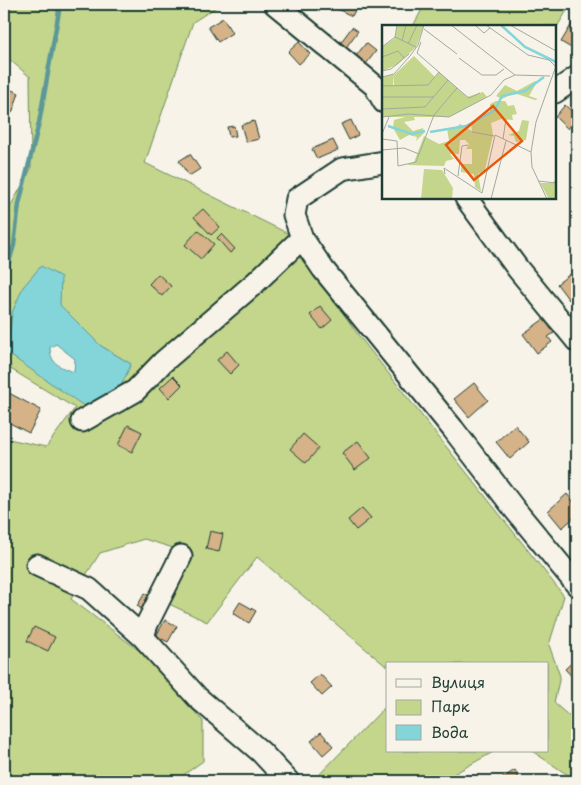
<svg xmlns="http://www.w3.org/2000/svg" width="581" height="785" font-family="'Playpen Sans',sans-serif">
	<style>
		.green { fill: #c3d68b; stroke: #718a60; fill-rule: evenodd }
		.water { fill: #84d5da; stroke: #5c9898; fill-rule: evenodd }
		.lines { fill: none; stroke-linecap: round; stroke-linejoin: round }
		.stream { stroke: #5c9898; stroke-width: 4.5 }
		.building { fill: #d5b287; stroke: #1f3d34 }
		.minor-casing { stroke: #1f3d34; stroke-width: 25 }
		.minor { stroke: #f7f3e8; stroke-width: 21 }
		.inset-river { fill: none; stroke: #84d5da; stroke-width: 2.5 }
		.inset-road { fill: none; stroke: #a1aaa0; stroke-width: 1 }
		.view { fill: #e8590c; fill-opacity: 0.15; stroke: #e8590c; stroke-width: 2.5 }
		.inset-edge { fill: none; stroke: #1f3d34; stroke-width: 2.5 }
	</style>
	<rect width="100%" height="100%" fill="#f7f3e8"/>
	<filter id="ink" filterUnits="userSpaceOnUse"><feTurbulence type="fractalNoise" baseFrequency=".02" numOctaves="2"/><feDisplacementMap in="SourceGraphic" scale="10" xChannelSelector="R" yChannelSelector="G"/><feConvolveMatrix kernelMatrix="1 2 1 2 8 2 1 2 1" color-interpolation-filters="sRGB"/></filter>
	<g filter="url(#ink)">
		<path class="green" d="M 4,4 L 221,4 L 193,22 L 145,163 L 289,234 L 359,336 L 564,596 L 549,645 L 560,676 L 554,703 L 577,723 L 577,781 L 532,751 L 547,751 L 547,664 L 387,664 L 387,667 L 257,557 L 207,622 L 167,603 L 186,552 L 144,539 L 100,553 L 71,599 L 141,652 L 203,721 L 203,761 L 175,781 L 4,781 L 4,438 L 46,447 L 75,408 L 4,365 L 4,218 L 31,169 L 30,77 L 4,55 ZM 59,305 L 101,346 L 131,364 L 84,406 L 12,313 Z
			M 425,4 L 571,4 L 555,30 L 555,26 L 413,26 Z
			M 387,705 L 387,751 L 495,751 L 441,781 L 313,781 Z"/>
		<path class="water" d="M 41,266 L 61,277 L 60,305 L 101,346 L 131,364 L 121,386 L 84,406 L 7,353 L 12,313 L 23,287 ZM 56,344 L 75,359 L 74,372 C 60,367 50,364 50,347 Z"/>
		<g class="lines">
			<path class="stream" d="M 4,279 L 14,245 L 19,204 L 39,123 L 59,11 L 53,4"/>
		</g>
		<path class="building" d="M 337,4 L 358,4 L 352,16 L 335,8 Z
			M 223,18 L 232,33 L 218,42 L 208,27 Z
			M 573,22 L 577,25 L 577,41 L 573,49 L 561,42 Z
			M 352,27 L 358,31 L 344,50 L 338,46 Z
			M 299,42 L 310,54 L 299,64 L 288,52 Z
			M 366,43 L 376,51 L 363,68 L 352,61 Z
			M 4,87 L 19,93 L 12,113 L 4,110 Z
			M 565,105 L 577,116 L 577,119 L 568,129 L 555,117 Z
			M 351,120 L 358,135 L 349,140 L 341,124 Z
			M 254,121 L 259,139 L 246,142 L 241,125 Z
			M 234,126 L 236,136 L 229,137 L 227,127 Z
			M 333,140 L 338,150 L 317,159 L 312,149 Z
			M 190,154 L 200,169 L 189,176 L 179,161 Z
			M 203,209 L 220,227 L 211,235 L 194,217 Z
			M 198,230 L 214,244 L 201,259 L 185,245 Z
			M 221,234 L 235,249 L 230,253 L 217,238 Z
			M 158,274 L 171,286 L 162,296 L 149,284 Z
			M 570,274 L 573,279 L 577,276 L 577,293 L 569,300 L 557,284 Z
			M 320,306 L 332,320 L 322,329 L 310,315 Z
			M 544,319 L 554,333 L 548,337 L 552,342 L 537,353 L 523,334 Z
			M 227,351 L 239,365 L 230,374 L 217,360 Z
			M 173,376 L 182,385 L 169,398 L 160,388 Z
			M 474,383 L 488,400 L 469,417 L 454,399 Z
			M 9,393 L 41,410 L 29,433 L 4,420 L 4,404 Z
			M 128,425 L 142,432 L 132,452 L 118,445 Z
			M 515,425 L 529,442 L 510,459 L 496,442 Z
			M 303,434 L 319,448 L 306,463 L 290,449 Z
			M 358,441 L 371,458 L 355,470 L 342,453 Z
			M 567,494 L 577,506 L 577,515 L 562,528 L 548,511 Z
			M 362,508 L 371,518 L 356,530 L 348,520 Z
			M 210,531 L 223,534 L 219,552 L 206,549 Z
			M 145,593 L 153,598 L 145,611 L 137,606 Z
			M 240,602 L 256,611 L 249,623 L 233,613 Z
			M 165,620 L 177,626 L 168,642 L 156,636 Z
			M 34,627 L 55,637 L 48,651 L 27,641 Z
			M 577,658 L 577,680 L 576,681 L 565,669 Z
			M 320,674 L 332,687 L 322,696 L 310,683 Z
			M 321,732 L 333,746 L 323,755 L 311,741 Z
			M 515,770 L 519,776 L 510,781 L 500,781 L 499,780 Z"/>
		<g class="lines">
			<g class="minor-casing">
				<path id="minor" d="M 275,4 L 375,86 L 384,102
					M 555,92 L 577,77
					M 384,162 L 342,169 L 297,199 L 294,215 L 302,238 L 323,269 L 453,429 L 516,511 L 577,585
					M 466,198 L 518,269 L 577,341
					M 82,421 L 135,391 L 163,362 L 255,283 L 302,238
					M 181,556 L 147,624 L 143,637 L 198,698 L 261,752 L 288,781
					M 37,565 L 89,589 L 143,637"/>
			</g>
			<use href="#minor" class="minor"/>
		</g>
	</g>
	<g transform="translate(382 25)">
		<rect width="174" height="174" fill="#f7f3e8"/>
		<path d="M 15,0 L 42,0 L 34,22 L 15,40 L 0,46 L 0,22 L 13,13 ZM 32,31 L 53,52 L 57,47 L 85,72 L 101,67 L 105,72 L 67,92 L 0,92 L 0,52 L 12,49 L 11,60 L 12,60 L 12,50 ZM 153,56 L 155,57 L 147,71 L 156,74 L 153,75 L 132,68 L 120,74 L 114,71 L 123,60 L 135,66 ZM 114,76 L 123,76 L 126,81 L 132,80 L 135,89 L 130,90 L 131,95 L 119,94 L 109,98 L 111,110 L 103,145 L 96,149 L 99,166 L 93,162 L 92,149 L 79,147 L 79,139 L 90,139 L 90,124 L 84,124 L 87,119 L 83,115 L 78,115 L 77,129 L 68,129 L 72,134 L 64,136 L 62,141 L 25,140 L 32,137 L 42,111 L 57,119 L 67,116 L 65,103 L 72,104 L 78,99 L 90,106 L 89,98 L 108,87 L 108,79 ZM 31,90 L 33,95 L 22,97 L 31,106 L 41,103 L 42,108 L 34,116 L 35,112 L 27,110 L 18,115 L 11,103 L 12,95 ZM 140,95 L 147,96 L 144,115 L 134,117 L 132,111 L 126,110 L 137,106 ZM 42,144 L 60,145 L 71,163 L 70,174 L 39,174 ZM 174,154 L 174,174 L 167,174 L 158,158 L 170,158 Z" fill="#c3d68b"/>
		<path class="inset-river" d="M 119,0 L 143,22 L 174,37M 6,101 L 30,109 L 43,106M 48,107 L 84,101 L 113,85 L 120,71 L 143,66 L 162,52"/>
		<path class="inset-road" d="M 69,0 L 133,50 L 168,51M 93,0 L 102,8 L 108,3M 104,0 L 146,30 L 167,35 L 174,42M 128,0 L 174,26M 42,4 L 75,29M 13,12 L 34,22M 20,16 L 24,0M 39,17 L 35,28 L 82,69 L 87,73 L 98,68M 26,19 L 35,0M 0,22 L 13,12 L 15,0M 0,32 L 16,26 L 22,33M 77,33 L 100,50 L 114,50 L 122,44M 0,46 L 9,44 L 27,29M 0,52 L 12,49 L 28,31 L 36,20 L 42,0M 0,61 L 46,60 L 57,47M 0,72 L 52,72M 0,84 L 43,82 L 66,55M 0,92 L 27,89 L 67,92 L 109,70 L 122,55 L 133,50M 90,107 L 112,111M 0,109 L 7,92M 0,114 L 15,116 L 16,141 L 34,137 L 52,90 L 75,63M 121,114 L 124,94M 0,125 L 22,123 L 37,129M 63,149 L 62,143 L 100,168 L 113,110 L 149,127M 76,151 L 80,121 L 86,120M 156,156 L 174,158M 109,174 L 124,116M 165,174 L 150,142 L 149,127 L 154,97 L 174,41"/>
		<path class="view" d="M 111,81 L 140,116 L 92,155 L 64,120 Z"/>
		<rect width="174" height="174" class="inset-edge"/>
	</g>
	<rect width="581" height="785" fill="none" stroke="#f7f3e8" stroke-width="20"/>
	<rect x="10" y="10" width="561" height="765" fill="none" stroke="#1f3d34" stroke-width="2" filter="url(#ink)"/>
	<rect x="386" y="662" width="162" height="90" fill="#f7f3e8" stroke="#a1aaa0"/>
	<rect x="396" y="679" width="25" height="8" fill="#f7f3e8" stroke="#a1aaa0"/>
	<text x="431" y="688" font-size="15" fill="#1f3d34">Вулиця</text>
	<rect x="396" y="700" width="25" height="15" fill="#c3d68b" stroke="#a1aaa0"/>
	<text x="431" y="712" font-size="15" fill="#1f3d34">Парк</text>
	<rect x="396" y="725" width="25" height="15" fill="#84d5da" stroke="#a1aaa0"/>
	<text x="431" y="738" font-size="15" fill="#1f3d34">Вода</text>
</svg>
